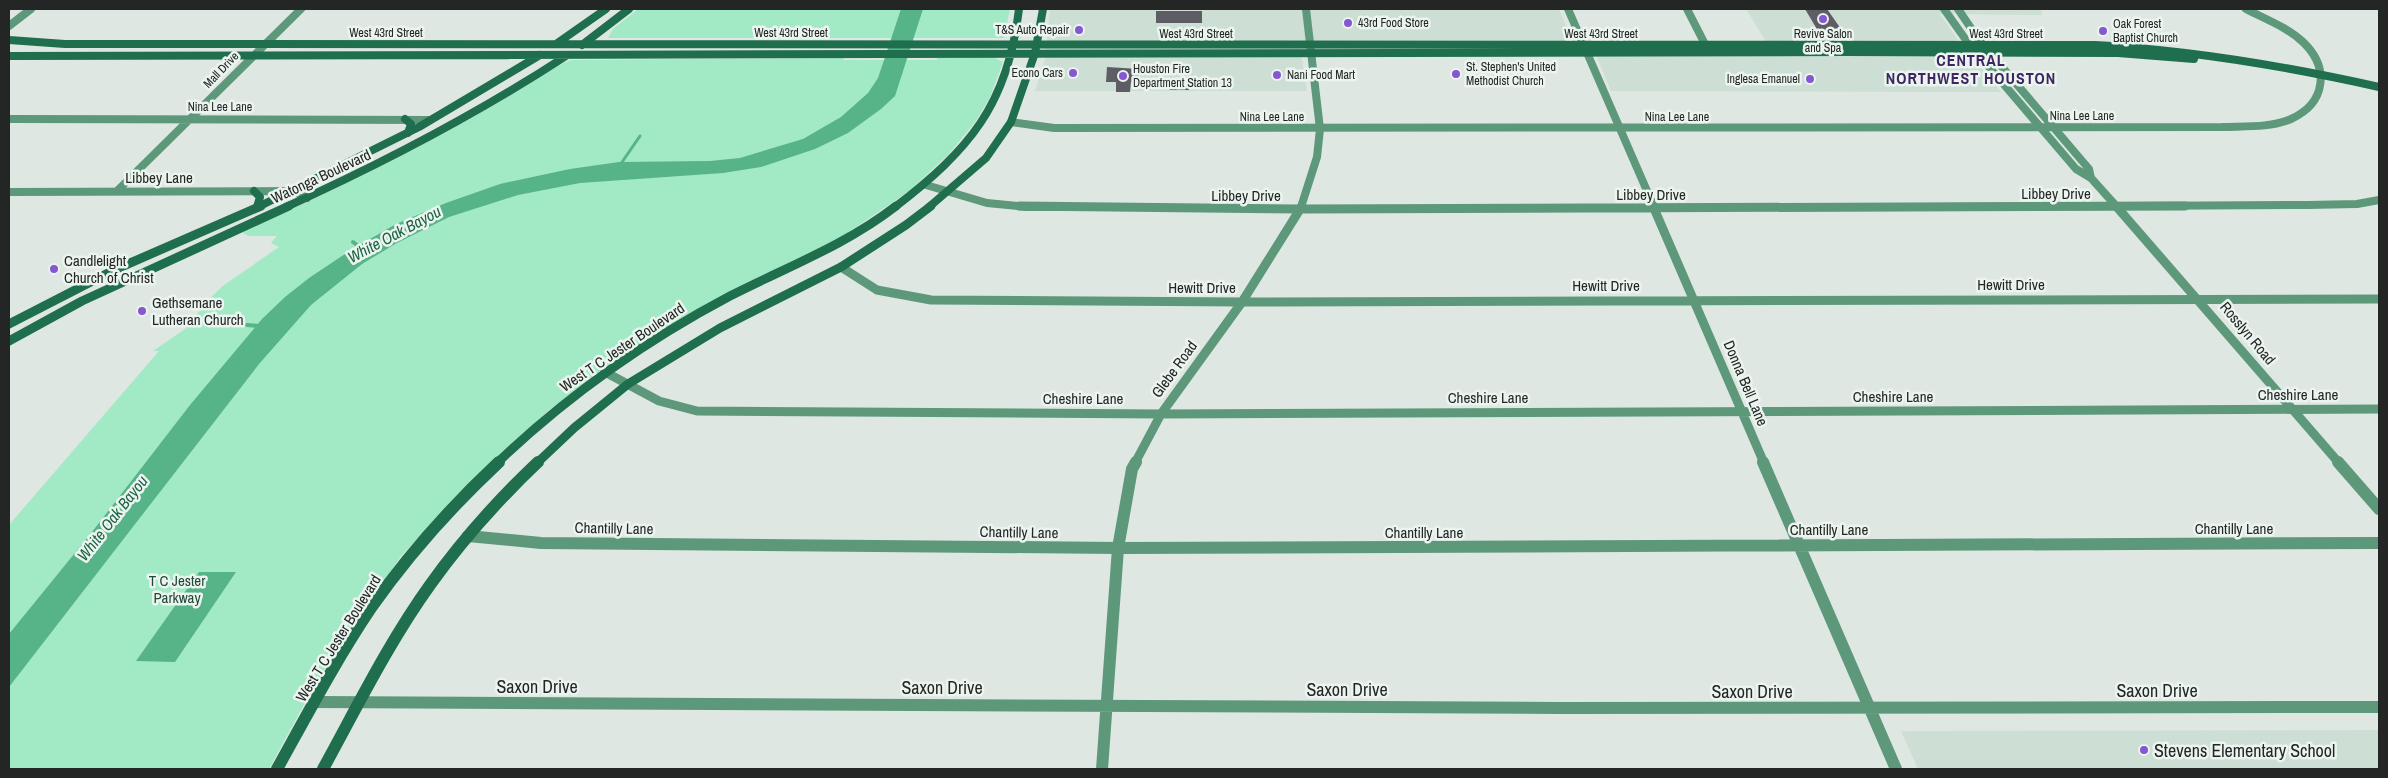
<svg xmlns="http://www.w3.org/2000/svg" width="2388" height="778" font-family="'Archivo Narrow',sans-serif">
	<style>
		.built { fill: #cdded5 }
		.green { fill: #a2e9c5 }
		.water { fill: #56b488 }
		.lines { fill: none; stroke-linecap: round; stroke-linejoin: round }
		.stream-far1 { stroke: #56b488; stroke-width: 3 }
		.stream { stroke: #56b488; stroke-width: 4 }
		.building { fill: #5e5c64 }
		.minor-far2 { stroke: #5d987a; stroke-width: 8 }
		.minor-far1 { stroke: #5d987a; stroke-width: 9 }
		.minor { stroke: #5d987a; stroke-width: 12 }
		.tertiary-far2 { stroke: #5d987a; stroke-width: 8 }
		.tertiary-far1 { stroke: #5d987a; stroke-width: 9 }
		.tertiary { stroke: #5d987a; stroke-width: 12 }
		.secondary-far2 { stroke: #1f6e4d; stroke-width: 8 }
		.secondary-far1 { stroke: #1f6e4d; stroke-width: 9 }
		.secondary { stroke: #1f6e4d; stroke-width: 12 }
		.poi-dot { fill: #8557d0; stroke: #ebf4ef; stroke-width: 2 }
		.labels { text-anchor: middle; dominant-baseline: central; stroke-width: 5; stroke-linejoin: round; paint-order: stroke }
		.far-poi-label { font-size: 12px; fill: #232624; stroke: #ebf4ef; text-anchor: start }
		.far-street-label { font-size: 12px; fill: #232624; stroke: #ebf4ef }
		.street-label { font-size: 15px; fill: #232624; stroke: #ebf4ef }
		.poi-label { font-size: 15px; fill: #232624; stroke: #ebf4ef; text-anchor: start }
		.park-label { font-size: 15px; fill: #214936; stroke: #ebf4ef }
		.far-district-label { font-size: 16px; font-weight: bold; letter-spacing: 1px; fill: #3c2660; stroke: #ebf4ef }
		.water-label { font-size: 16px; font-style: italic; fill: #1c6244; stroke: #ebf4ef }
		.near-street-label { font-size: 18px; fill: #232624; stroke: #ebf4ef }
		.near-poi-label { font-size: 18px; fill: #232624; stroke: #ebf4ef; text-anchor: start }
	</style>
	<rect width="100%" height="100%" fill="#dee7e2"/>
	<path class="built" d="M 1050,9 L 1559,9 L 1572,41 L 1299,41 L 1307,91 L 1035,91 L 1045,59 Z
		M 1746,9 L 2041,9 L 2042,15 L 1940,14 L 1958,40 L 2001,92 L 1611,91 L 1597,57 L 1775,56 Z
		M 2379,730 L 2379,769 L 1918,769 L 1901,731 Z"/>
	<path class="green" d="M 638,9 L 1010,9 L 1004,38 L 608,38 L 613,29 Z
		M 993,57 L 1003,62 L 990,97 L 976,121 L 948,155 L 909,191 L 843,236 L 609,365 L 549,410 L 490,463 L 401,556 L 315,684 L 269,769 L 9,769 L 9,525 L 159,351 L 153,351 L 185,329 L 210,298 L 224,285 L 279,247 L 271,243 L 277,236 L 248,236 L 242,232 C 349,183 458,131 557,66 L 571,60 L 844,58 L 843,60 L 937,60 L 937,58 Z"/>
	<path class="water" d="M 901,9 L 923,9 L 895,96 L 881,109 L 848,133 L 815,149 L 761,167 L 723,173 L 580,183 L 518,195 L 449,217 L 395,244 L 362,264 L 311,305 L 259,364 L 9,687 L 9,634 L 92,532 L 190,405 L 262,319 L 285,297 L 309,278 L 351,250 L 396,224 L 446,203 L 500,184 L 570,169 L 619,162 L 710,161 L 740,158 L 803,139 L 841,117 L 868,93 L 878,78 Z
		M 199,572 L 236,572 L 175,662 L 136,661 Z"/>
	<g class="lines">
		<path class="stream-far1" d="M 620,165 L 640,136"/>
		<path class="stream" d="M 353,242 L 361,248
			M 247,325 L 259,326"/>
	</g>
	<path class="building" d="M 1805,9 L 1827,9 L 1841,29 L 1835,29 L 1840,36 L 1821,36 Z
		M 1156,11 L 1202,11 L 1202,23 L 1156,23 Z
		M 1107,67 L 1139,69 L 1138,82 L 1131,82 L 1130,92 L 1116,92 L 1116,82 L 1106,82 Z
		M 1169,78 L 1189,78 L 1189,90 L 1169,90 Z"/>
	<g class="lines">
		<path class="minor-far2" d="M 1568,9 L 1654,207
			M 1687,9 L 1709,52
			M 9,26 L 31,9
			M 9,119 L 430,120
			M 1011,122 L 1054,128 L 2222,127 C 2244,126 2270,128 2291,119 C 2326,103 2330,68 2303,42 C 2287,27 2265,19 2246,9
			M 926,185 L 987,203 L 1027,207 L 1087,207
			M 117,191 L 301,9
			M 9,192 L 294,191 L 307,198
			M 1301,207 L 1317,157 L 1320,129 L 1306,9
			M 1926,207 L 2308,205 L 2357,204 L 2379,200"/>
		<path class="minor-far1" d="M 1019,206 L 1301,209 L 2185,206
			M 1653,206 L 1764,463
			M 841,267 L 877,290 L 931,300 L 1242,302 L 2379,299
			M 605,372 L 659,401 L 697,411 L 1161,414 L 2379,409
			M 1135,463 L 1161,414 L 1242,302 L 1302,206"/>
		<path class="minor" d="M 1763,462 L 1896,769
			M 468,536 L 541,543 L 1118,548 L 2379,543
			M 315,702 L 1560,708 L 2379,707
			M 1102,769 L 1118,548 L 1132,469 L 1136,462"/>
		<path class="tertiary-far2" d="M 1944,9 L 1966,40 L 2076,169 L 2091,178 L 2117,207
			M 1958,9 L 1979,40 L 2089,169 L 2091,178"/>
		<path class="tertiary-far1" d="M 2116,206 L 2339,463"/>
		<path class="tertiary" d="M 2338,462 L 2379,509"/>
		<path class="secondary-far2" d="M 9,40 L 65,44 L 2095,45 C 2191,50 2285,66 2379,87
			M 556,44 L 606,9
			M 582,45 L 629,9
			M 9,56 L 1845,52 L 2118,53 L 2194,59
			M 405,119 L 411,124 L 408,133
			M 254,191 L 260,197 L 257,207
			M 258,207 L 419,127 L 540,55
			M 286,207 C 383,163 477,114 566,56
			M 895,207 C 969,150 1008,105 1019,9
			M 929,207 L 986,158 L 1011,122 L 1035,53 L 1043,9"/>
		<path class="secondary-far1" d="M 9,324 L 114,270 L 261,206
			M 9,341 L 82,301 L 289,206
			M 497,463 C 567,396 645,341 730,296 C 787,267 846,245 896,206
			M 537,463 L 574,428 L 628,384 L 720,328 L 841,267 L 906,225 L 931,206"/>
		<path class="secondary" d="M 277,769 C 307,715 336,660 371,608 C 408,555 452,506 499,462
			M 323,769 C 357,707 389,642 430,585 C 462,540 499,499 538,462"/>
	</g>
	<g class="poi-dot">
		<circle cx="1823" cy="19" r="5"/>
		<circle cx="1348" cy="23" r="5"/>
		<circle cx="1079" cy="30" r="5"/>
		<circle cx="2103" cy="31" r="5"/>
		<circle cx="1073" cy="73" r="5"/>
		<circle cx="1456" cy="74" r="5"/>
		<circle cx="1277" cy="75" r="5"/>
		<circle cx="1123" cy="76" r="5"/>
		<circle cx="1810" cy="79" r="5"/>
		<circle cx="54" cy="269" r="5"/>
		<circle cx="142" cy="311" r="5"/>
		<circle cx="2144" cy="750" r="5"/>
	</g>
	<g class="labels">
		<g class="far-poi-label">
			<text x="1358" y="23">43rd Food Store</text>
			<text x="2113" y="24">Oak Forest<tspan x="2113" dy="14">Baptist Church</tspan></text>
			<text x="1069" y="30" text-anchor="end">T&amp;S Auto Repair</text>
			<text x="1823" y="34" text-anchor="middle">Revive Salon<tspan x="1823" dy="14">and Spa</tspan></text>
			<text x="1466" y="67">St. Stephen's United<tspan x="1466" dy="14">Methodist Church</tspan></text>
			<text x="1133" y="69">Houston Fire<tspan x="1133" dy="14">Department Station 13</tspan></text>
			<text x="1063" y="73" text-anchor="end">Econo Cars</text>
			<text x="1287" y="75">Nani Food Mart</text>
			<text x="1800" y="79" text-anchor="end">Inglesa Emanuel</text>
		</g>
		<g class="far-street-label">
			<text x="386" y="33">West 43rd Street</text>
			<text x="791" y="33">West 43rd Street</text>
			<text x="1196" y="34">West 43rd Street</text>
			<text x="1601" y="34">West 43rd Street</text>
			<text x="2006" y="34">West 43rd Street</text>
			<text transform="translate(221 70) rotate(-46)">Mall Drive</text>
			<text x="220" y="107">Nina Lee Lane</text>
			<text x="2082" y="116">Nina Lee Lane</text>
			<text x="1272" y="117">Nina Lee Lane</text>
			<text x="1677" y="117">Nina Lee Lane</text>
		</g>
		<g class="street-label">
			<text transform="translate(321 176) rotate(-25)">Watonga Boulevard</text>
			<text x="159" y="177">Libbey Lane</text>
			<text x="2056" y="193">Libbey Drive</text>
			<text x="1651" y="194">Libbey Drive</text>
			<text x="1246" y="195">Libbey Drive</text>
			<text x="2011" y="284">Hewitt Drive</text>
			<text x="1606" y="285">Hewitt Drive</text>
			<text x="1202" y="287">Hewitt Drive</text>
			<text transform="translate(2248 333) rotate(50)">Rosslyn Road</text>
			<text transform="translate(622 347) rotate(-34)">West T C Jester Boulevard</text>
			<text transform="translate(1174 369) rotate(-54)">Glebe Road</text>
			<text transform="translate(1746 383) rotate(67)">Donna Bell Lane</text>
			<text x="2298" y="394">Cheshire Lane</text>
			<text x="1893" y="396">Cheshire Lane</text>
			<text x="1488" y="397">Cheshire Lane</text>
			<text x="1083" y="398">Cheshire Lane</text>
			<text transform="translate(614 528) rotate(1)">Chantilly Lane</text>
			<text x="2234" y="528">Chantilly Lane</text>
			<text x="1829" y="529">Chantilly Lane</text>
			<text transform="translate(1019 532) rotate(1)">Chantilly Lane</text>
			<text x="1424" y="532">Chantilly Lane</text>
			<text transform="translate(338 638) rotate(-58)">West T C Jester Boulevard</text>
		</g>
		<g class="poi-label">
			<text x="64" y="260">Candlelight<tspan x="64" dy="17">Church of Christ</tspan></text>
			<text x="152" y="302">Gethsemane<tspan x="152" dy="17">Lutheran Church</tspan></text>
		</g>
		<g class="park-label">
			<text x="177" y="580">T C Jester<tspan x="177" dy="17">Parkway</tspan></text>
		</g>
		<g class="far-district-label">
			<text x="1971" y="60">CENTRAL<tspan x="1971" dy="18">NORTHWEST HOUSTON</tspan></text>
		</g>
		<g class="water-label">
			<text transform="translate(394 234) rotate(-28)">White Oak Bayou</text>
			<text transform="translate(112 518) rotate(-52)">White Oak Bayou</text>
		</g>
		<g class="near-street-label">
			<text x="537" y="686">Saxon Drive</text>
			<text x="942" y="687">Saxon Drive</text>
			<text x="1347" y="689">Saxon Drive</text>
			<text x="2157" y="690">Saxon Drive</text>
			<text x="1752" y="691">Saxon Drive</text>
		</g>
		<g class="near-poi-label">
			<text x="2154" y="750">Stevens Elementary School</text>
		</g>
	</g>
	<rect width="2388" height="778" fill="none" stroke="#232624" stroke-width="20"/>
</svg>
